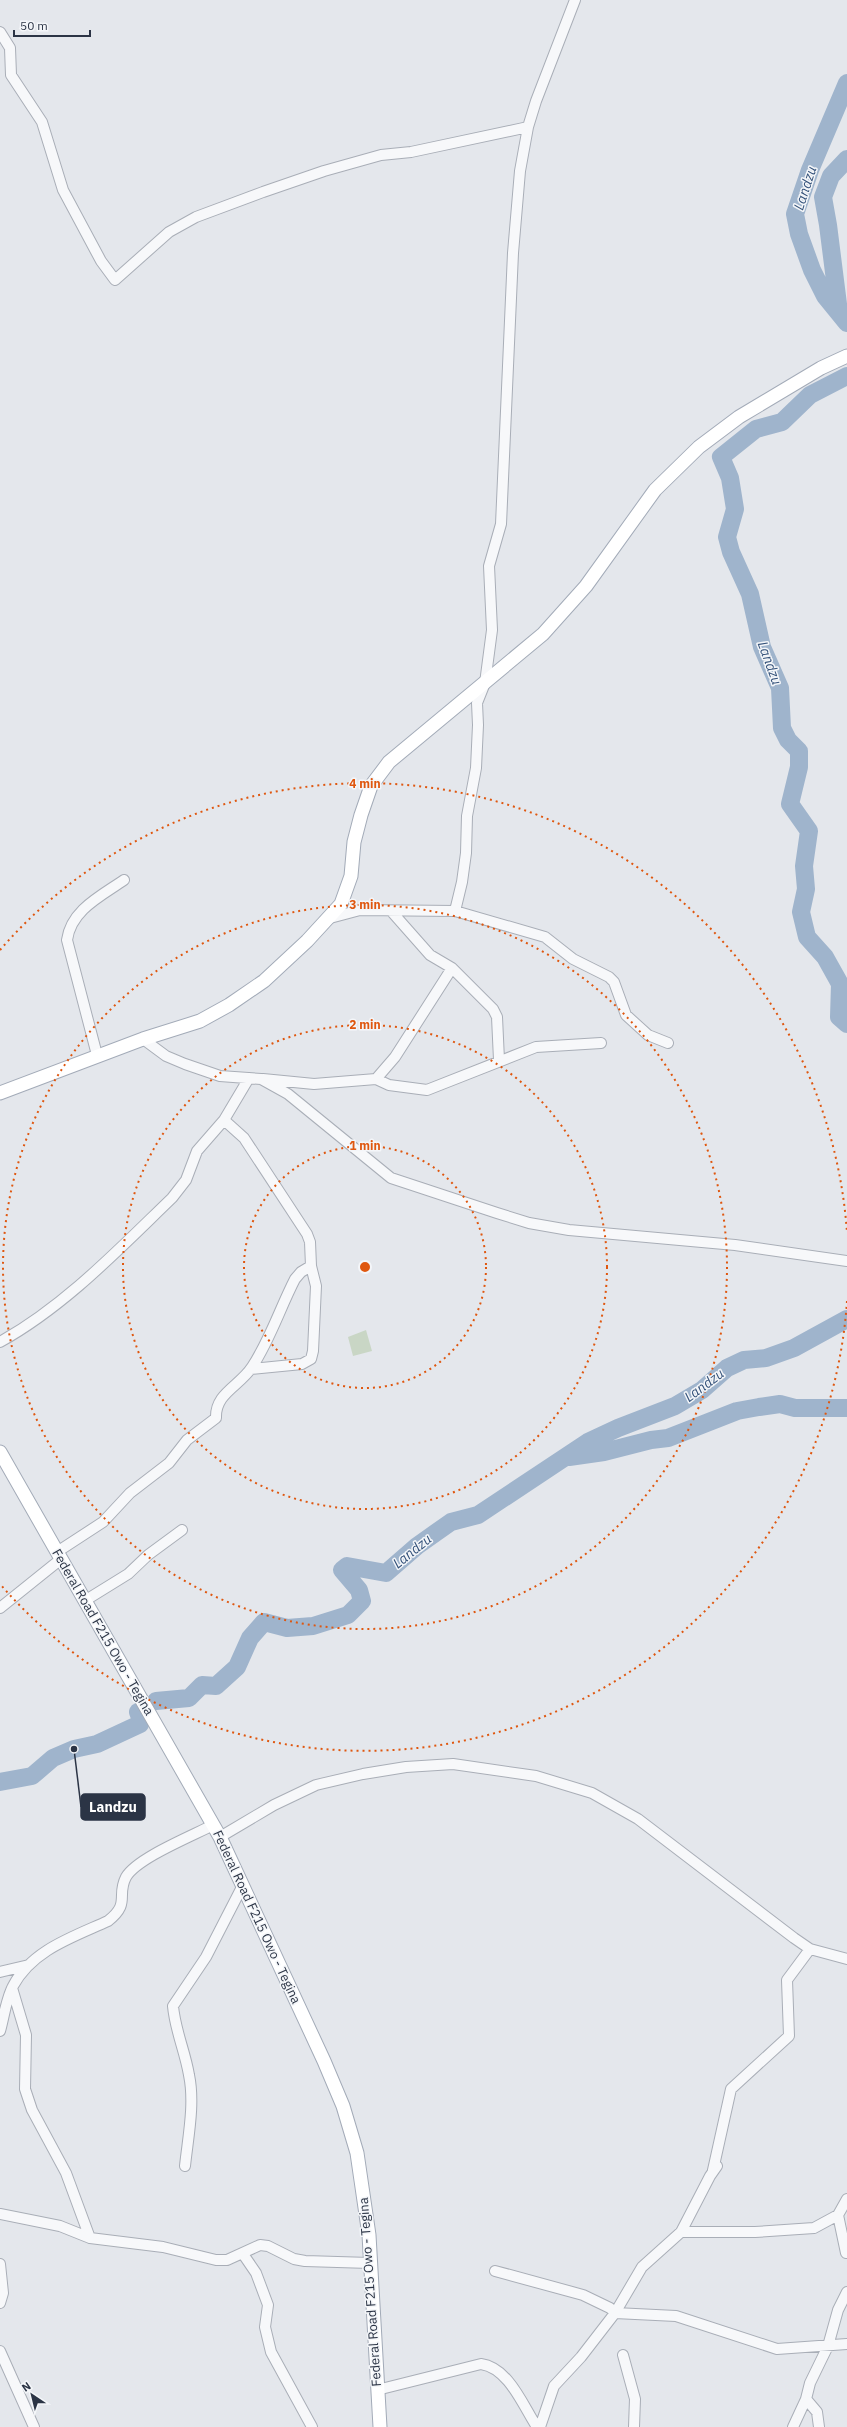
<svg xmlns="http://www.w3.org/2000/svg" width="847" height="2427" font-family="'IBM Plex Sans',sans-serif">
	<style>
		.green { fill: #c9d6c5 }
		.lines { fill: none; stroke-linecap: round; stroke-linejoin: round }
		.river { stroke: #9fb4cc; stroke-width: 18 }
		.minor-casing { stroke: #a9aeb7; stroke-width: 12 }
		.major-casing { stroke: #a3abb8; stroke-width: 15 }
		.minor { stroke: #f7f8fa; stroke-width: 10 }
		.major { stroke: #fff; stroke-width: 13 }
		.ring { fill: none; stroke: #df570f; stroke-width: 2; stroke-dasharray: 2 4 }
		.labels { text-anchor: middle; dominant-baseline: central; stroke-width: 3; stroke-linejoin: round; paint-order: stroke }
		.street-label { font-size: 13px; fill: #2b3445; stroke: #f4f6f9 }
		.water-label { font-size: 14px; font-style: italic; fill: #34527a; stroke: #f4f6f9 }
		.centre { fill: #df570f; stroke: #f4f6f9; stroke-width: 2 }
		.ring-label { font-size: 12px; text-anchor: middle; font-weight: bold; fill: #df570f; stroke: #f4f6f9; stroke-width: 3; stroke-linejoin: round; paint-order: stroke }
		.leader { fill: none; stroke: #2b3445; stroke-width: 1.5 }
		.callout-dot { fill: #2b3445; stroke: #f4f6f9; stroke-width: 1.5 }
		.callout { fill: #2b3445; stroke: #2b3445; stroke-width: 1.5 }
		.callout-label { font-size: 14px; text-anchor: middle; font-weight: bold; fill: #fff }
	</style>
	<rect width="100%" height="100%" fill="#e4e7ec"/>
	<path class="green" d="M 366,1330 L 372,1351 L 353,1356 L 348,1337 Z"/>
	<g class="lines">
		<path class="river" d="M 847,83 L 810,170 L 795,214 L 799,234 L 812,270 L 825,296 L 847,323
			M 839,312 L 828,225 L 823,197 L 831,176 L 847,159
			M 847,376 L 810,395 L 782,422 L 756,429 L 721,457 L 730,478 L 735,509 L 727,537 L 731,552 L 750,594 L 762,647 L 780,688 L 782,728 L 788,740 L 799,751 L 799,767 L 790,804 L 809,831 L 804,866 L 806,889 L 801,912 L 807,937 L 825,957 L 840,984 L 839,1017 L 847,1024
			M 569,1457 L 604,1452 L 651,1440 L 668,1438 L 737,1411 L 759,1407 L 780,1404 L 795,1408 L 847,1408
			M 156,1701 L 189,1698 L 202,1685 L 216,1686 L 237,1667 L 250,1638 L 264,1622 L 287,1628 L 313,1626 L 348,1615 L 362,1601 L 359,1590 L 342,1570 L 347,1566 L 386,1573 L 417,1546 L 451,1522 L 478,1515 L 588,1442 L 618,1428 L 675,1406 L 702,1390 L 727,1368 L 744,1360 L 766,1358 L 794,1348 L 847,1319
			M 0,1782 L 32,1776 L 53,1758 L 74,1749 L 97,1744 L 140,1724 L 141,1720 L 138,1712"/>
		<g class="minor-casing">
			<path id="minor" d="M 0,32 L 10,48 L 11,75 L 42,122 L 63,190 L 101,261 L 115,280 L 169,232 L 196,217 L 263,192 L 324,171 L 381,155 L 411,152 L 528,127
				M 455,911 L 462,882 L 466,853 L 467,816 L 476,768 L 478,725 L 477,703 L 485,683 L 492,630 L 489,566 L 501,524 L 513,253 L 520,171 L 528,127 L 536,101 L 575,0
				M 392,912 L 430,955 L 452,968 L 493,1009 L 497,1017 L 499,1060
				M 330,918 L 360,910 L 455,911 L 545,937 L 573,959 L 609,977 L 614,982 L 626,1015 L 648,1035 L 668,1043
				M 143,1039 L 166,1056 L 185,1064 L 220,1076 L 261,1079 L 288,1094 L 391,1178 L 497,1213 L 529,1223 L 569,1230 L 735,1245 L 847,1261
				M 97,1055 L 67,940 C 71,910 101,896 124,880
				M 249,1078 L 224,1120 L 244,1138 L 307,1234 L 310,1242 L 311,1266 L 316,1286 L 313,1351 L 311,1359 L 302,1364 L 251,1369
				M 263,1079 L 314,1084 L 376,1079 L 389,1085 L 427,1090 L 536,1047 L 601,1043
				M 376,1079 L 395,1057 L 452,968
				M 0,1342 C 65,1306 119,1249 172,1198 L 186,1180 L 197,1151 L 224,1120
				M 57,1552 L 103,1522 L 130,1493 L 169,1463 L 187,1440 L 216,1418 C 215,1393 240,1386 252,1367 C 270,1340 280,1308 295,1279 L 301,1272 L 311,1266
				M 86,1600 L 128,1574 L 148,1555 L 182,1530
				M 0,1608 L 61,1559
				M 220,1837 L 274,1805 L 316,1785 L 363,1774 L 406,1767 L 453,1764 L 536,1776 L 592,1793 L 638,1819 L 794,1938 L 810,1949 L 847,1959
				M 0,1972 L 29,1965
				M 12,1988 L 26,2035 L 25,2089 L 32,2110 L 66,2173 L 90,2238
				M 0,2031 C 4,2017 6,1999 13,1986 C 32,1950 73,1937 108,1921 C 131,1903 116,1896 126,1877 C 137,1858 192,1836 213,1825
				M 185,2166 C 188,2137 195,2104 189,2075 C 185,2051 175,2030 173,2006 L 206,1957 L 243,1885
				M 713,2170 L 731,2089 L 789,2036 L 787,1980 L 810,1949
				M 0,2214 L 60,2226 L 90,2238 L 163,2247 L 216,2260 L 227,2260 L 260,2245 L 268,2246 L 294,2259 L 305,2261 L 370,2263
				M 838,2215 L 846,2253
				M 681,2232 L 755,2232 L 814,2228 L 838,2215 L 847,2199
				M 243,2254 L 256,2273 L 268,2305 L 265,2327 L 271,2352 L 312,2427
				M 0,2264 L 3,2293 L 0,2303
				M 495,2271 L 583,2295 L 610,2308 L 615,2313 L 676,2316 L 777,2349 L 847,2344
				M 0,2351 L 34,2427
				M 623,2355 L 635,2399 L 634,2427
				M 377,2390 L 481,2364 C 509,2368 523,2406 537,2427
				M 806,2399 L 817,2412 L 819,2427
				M 540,2427 L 554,2386 L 581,2357 L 615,2313 L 642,2267 L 681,2232 L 710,2176 L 717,2166
				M 793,2427 L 806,2399 L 810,2383 L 828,2346 L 838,2310 L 847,2292"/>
		</g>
		<g class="major-casing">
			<path id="major" d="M 0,1093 L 143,1039 L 200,1021 L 229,1005 L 264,981 L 307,941 L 341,904 L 351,876 L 354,842 L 361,815 L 371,786 L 389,762 L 543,634 L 586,586 L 655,490 L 699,447 L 739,417 L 821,368 L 847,356
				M 0,1452 L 220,1837 L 324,2061 L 343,2106 L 357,2153 L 369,2235 L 380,2427"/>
		</g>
		<use href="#minor" class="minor"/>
		<use href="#major" class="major"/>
	</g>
	<g class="ring">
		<circle cx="365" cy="1267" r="121"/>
		<circle cx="365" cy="1267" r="242"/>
		<circle cx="365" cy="1267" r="362"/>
		<path d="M847 1301A483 483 0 0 1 0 1584M0 950A483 483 0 0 1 847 1233"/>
	</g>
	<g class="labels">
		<g class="street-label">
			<text transform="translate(103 1632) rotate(60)">Federal Road F215 Owo - Tegina</text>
			<text transform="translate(257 1917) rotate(65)">Federal Road F215 Owo - Tegina</text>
			<text transform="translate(370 2292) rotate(-94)">Federal Road F215 Owo - Tegina</text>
		</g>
		<g class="water-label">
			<text transform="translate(805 188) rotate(-72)">Landzu</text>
			<text transform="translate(770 663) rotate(70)">Landzu</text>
			<text transform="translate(704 1385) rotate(-37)">Landzu</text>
			<text transform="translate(412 1551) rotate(-39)">Landzu</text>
		</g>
	</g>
	<circle cx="365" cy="1267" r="6" class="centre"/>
	<g class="ring-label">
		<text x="365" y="788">4 min</text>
		<text x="365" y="909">3 min</text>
		<text x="365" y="1029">2 min</text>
		<text x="365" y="1150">1 min</text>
	</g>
	<path class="leader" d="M74 1749L81 1807"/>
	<circle class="callout-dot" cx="74" cy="1749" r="4"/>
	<rect class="callout" x="81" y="1794" width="64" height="26" rx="4"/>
	<g class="callout-label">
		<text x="113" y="1812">Landzu</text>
	</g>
	<g transform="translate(32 2395) rotate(325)" stroke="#f4f6f9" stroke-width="3" paint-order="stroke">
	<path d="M0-3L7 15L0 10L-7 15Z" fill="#2b3445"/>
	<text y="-6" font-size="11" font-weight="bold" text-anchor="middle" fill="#2b3445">N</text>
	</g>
	<path d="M14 30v6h76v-6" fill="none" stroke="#2b3445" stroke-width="2"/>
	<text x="20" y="30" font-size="12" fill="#2b3445" stroke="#f4f6f9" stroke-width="3" paint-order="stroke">50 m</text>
</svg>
